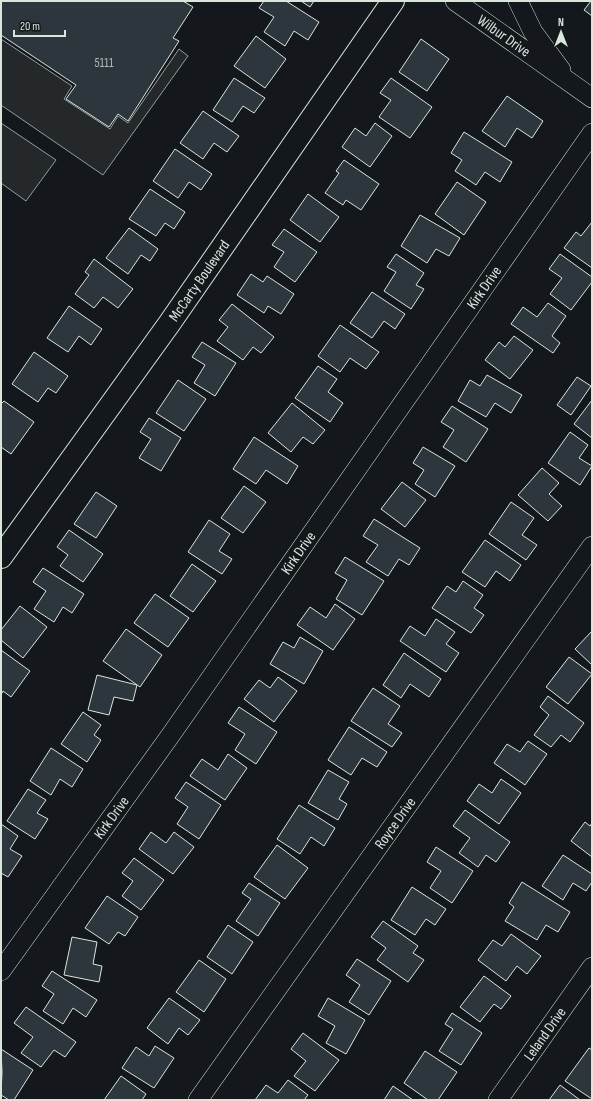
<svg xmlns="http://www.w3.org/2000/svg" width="593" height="1101" font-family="'Sofia Sans Condensed',sans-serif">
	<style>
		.parking { fill: #24282b; stroke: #939e99 }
		.building { fill: #2c363c; stroke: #d8e6dc }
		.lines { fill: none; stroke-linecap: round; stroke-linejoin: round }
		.minor-casing { stroke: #d8e6dc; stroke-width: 20 }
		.major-casing { stroke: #d8e6dc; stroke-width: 24 }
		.minor { stroke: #14181c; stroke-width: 19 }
		.major { stroke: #14181c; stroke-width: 22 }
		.labels { text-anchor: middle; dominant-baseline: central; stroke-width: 3; stroke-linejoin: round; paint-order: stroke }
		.number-label { font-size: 13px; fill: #adbab4 }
		.street-label { font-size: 15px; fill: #d8e6dc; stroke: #14181c }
	</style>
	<rect width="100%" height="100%" fill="#14181c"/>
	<path class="parking" d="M 1,39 L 72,86 L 64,99 L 110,129 L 118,116 L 128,123 L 179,49 L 188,56 L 103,175 L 1,105 Z
		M 1,123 L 56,160 L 26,201 L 1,183 Z"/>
	<path class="building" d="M 1,1 L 183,1 L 193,7 L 173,38 L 179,41 L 128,121 L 118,114 L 109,127 L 66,99 L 76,85 L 1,35 Z
		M 264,1 L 286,1 L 319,22 L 308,40 L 294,31 L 285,46 L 264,32 L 274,17 L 259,8 Z
		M 301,1 L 314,1 L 310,7 Z
		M 591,1 L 592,1 L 592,16 L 584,10 Z
		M 256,36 L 286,59 L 265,88 L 234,66 Z
		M 421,39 L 449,59 L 427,91 L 399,72 Z
		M 234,78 L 265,98 L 254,113 L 243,106 L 232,122 L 213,110 Z
		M 391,78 L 432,107 L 410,138 L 379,117 L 391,100 L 380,93 Z
		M 507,96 L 543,121 L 532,138 L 517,128 L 505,147 L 482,131 Z
		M 203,111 L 239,136 L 227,152 L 214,143 L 203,159 L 180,143 Z
		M 375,123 L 392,136 L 370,167 L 342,147 L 355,128 L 366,136 Z
		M 464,132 L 512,162 L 500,182 L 485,172 L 476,185 L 455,171 L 462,160 L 451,153 Z
		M 175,149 L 212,174 L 201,190 L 189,182 L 178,198 L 153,181 Z
		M 344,160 L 379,184 L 361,210 L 346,200 L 343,205 L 325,193 L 339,173 L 336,171 Z
		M 457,182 L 486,202 L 464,235 L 435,214 Z
		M 150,189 L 185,212 L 174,229 L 165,223 L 156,236 L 129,219 Z
		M 308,194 L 339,217 L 320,242 L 290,220 Z
		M 420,215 L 460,238 L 449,256 L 436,249 L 427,263 L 401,246 Z
		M 592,222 L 592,268 L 564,248 L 576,232 L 581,236 Z
		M 129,228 L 158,249 L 150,261 L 141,255 L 128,274 L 106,258 Z
		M 284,229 L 317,252 L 295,282 L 274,267 L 284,252 L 272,245 Z
		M 396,254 L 424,273 L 416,285 L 424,289 L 411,309 L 384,291 L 396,272 L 387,267 Z
		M 560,254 L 592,277 L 592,282 L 571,310 L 550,294 L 562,278 L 549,269 Z
		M 94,259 L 133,289 L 118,308 L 103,297 L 94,308 L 75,294 L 89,275 L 85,272 Z
		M 251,274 L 263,282 L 267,276 L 294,294 L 281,314 L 268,306 L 264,313 L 237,295 Z
		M 372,292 L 405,314 L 395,329 L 384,321 L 372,338 L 350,323 Z
		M 548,303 L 566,316 L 552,336 L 560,343 L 553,353 L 511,324 L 523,307 L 537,317 Z
		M 232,304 L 274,337 L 261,353 L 253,347 L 243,360 L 217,341 L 228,327 L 219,320 Z
		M 69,306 L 102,329 L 91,345 L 79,336 L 68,352 L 47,338 Z
		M 340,325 L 379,352 L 366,369 L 350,358 L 340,372 L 318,356 Z
		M 514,336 L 533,350 L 510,379 L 485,360 L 499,342 L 505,347 Z
		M 202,342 L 236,363 L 215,396 L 194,383 L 205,365 L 192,357 Z
		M 34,352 L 68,376 L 56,393 L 48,388 L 38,402 L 12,384 Z
		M 318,366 L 337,379 L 328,392 L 343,403 L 330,422 L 295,398 Z
		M 487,375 L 522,395 L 511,413 L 495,403 L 486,417 L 458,401 L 470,380 L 480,386 Z
		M 577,377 L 591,386 L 571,415 L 557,405 Z
		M 178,380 L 206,399 L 184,431 L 156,413 Z
		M 592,400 L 592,438 L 574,424 Z
		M 4,401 L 34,422 L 11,454 L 1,447 L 1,404 Z
		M 292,403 L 325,430 L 313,444 L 303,437 L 291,452 L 268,433 Z
		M 452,406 L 488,429 L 466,462 L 443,447 L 454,430 L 441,422 Z
		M 149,418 L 181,438 L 161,471 L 139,458 L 151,439 L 140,432 Z
		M 570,432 L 588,445 L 579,458 L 592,466 L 580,485 L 548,463 Z
		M 254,437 L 298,466 L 287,484 L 266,470 L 256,484 L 233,469 Z
		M 423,447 L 455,466 L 435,497 L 415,484 L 424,470 L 413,463 Z
		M 542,468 L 559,483 L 549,494 L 562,506 L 548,521 L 518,495 Z
		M 402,482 L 426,500 L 405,527 L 381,509 Z
		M 244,486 L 266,502 L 243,533 L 221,518 Z
		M 96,492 L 117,506 L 96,538 L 74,524 Z
		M 511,502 L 534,518 L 522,535 L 537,545 L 526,560 L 489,534 Z
		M 374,519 L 420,548 L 409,565 L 399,559 L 388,576 L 366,562 L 378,545 L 363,536 Z
		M 209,520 L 230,534 L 219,551 L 232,559 L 222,574 L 188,552 Z
		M 69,530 L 103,554 L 83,582 L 60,566 L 68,555 L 57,547 Z
		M 485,540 L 521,565 L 510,581 L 496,571 L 485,587 L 462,572 Z
		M 345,557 L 384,581 L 362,615 L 336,599 L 347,580 L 335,573 Z
		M 192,564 L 216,581 L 193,612 L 170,596 Z
		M 43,568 L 84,594 L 72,613 L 63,607 L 54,622 L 34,609 L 46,591 L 33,582 Z
		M 463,581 L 483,595 L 474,608 L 484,615 L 471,633 L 432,608 L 447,586 L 456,592 Z
		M 155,594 L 189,618 L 168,647 L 134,623 Z
		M 335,604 L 355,619 L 333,650 L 297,625 L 310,607 L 326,618 Z
		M 20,606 L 47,627 L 23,658 L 1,640 L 1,630 Z
		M 436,619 L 455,632 L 446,644 L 459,653 L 446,672 L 400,641 L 410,626 L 425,636 Z
		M 126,629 L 162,655 L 140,687 L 103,661 Z
		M 592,631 L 592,665 L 575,649 Z
		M 300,637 L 323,651 L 304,684 L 270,664 L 283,642 L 294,648 Z
		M 1,650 L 30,671 L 11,697 L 3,691 L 1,695 Z
		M 404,653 L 441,679 L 429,697 L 410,684 L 401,698 L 383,685 Z
		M 569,657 L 592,674 L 568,704 L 546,687 Z
		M 97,675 L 137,685 L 133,701 L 114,697 L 109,715 L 88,710 Z
		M 278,677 L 297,691 L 274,722 L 244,699 L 259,680 L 270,688 Z
		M 373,688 L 400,706 L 388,724 L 402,733 L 392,747 L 351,721 Z
		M 548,696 L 584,723 L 570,742 L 561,735 L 551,747 L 534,735 L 549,715 L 540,707 Z
		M 239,707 L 277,732 L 256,764 L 235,750 L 245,734 L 228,723 Z
		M 83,712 L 101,725 L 94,735 L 101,740 L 87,762 L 61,744 Z
		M 349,727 L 387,752 L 377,767 L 362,758 L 351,775 L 328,760 Z
		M 528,741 L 547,754 L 525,785 L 494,763 L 507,744 L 520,752 Z
		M 51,748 L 83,769 L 72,787 L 60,779 L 51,795 L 30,781 Z
		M 228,754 L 247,768 L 225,800 L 190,776 L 202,759 L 218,770 Z
		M 328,770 L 349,782 L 339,799 L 347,804 L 338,820 L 308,803 Z
		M 501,779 L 521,793 L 499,824 L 467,801 L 479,784 L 492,793 Z
		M 186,782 L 221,805 L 199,839 L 177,824 L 188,807 L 175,798 Z
		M 28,789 L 46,800 L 37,813 L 48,819 L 35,839 L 7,821 Z
		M 299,805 L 335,828 L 324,846 L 311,837 L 300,854 L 277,839 Z
		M 465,810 L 510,842 L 496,862 L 486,855 L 478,867 L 459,853 L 470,838 L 453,826 Z
		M 585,822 L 590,826 L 592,823 L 592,857 L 571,841 Z
		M 1,824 L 18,836 L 10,849 L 22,856 L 8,877 L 1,873 Z
		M 151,832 L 166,843 L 174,832 L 194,847 L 173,874 L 139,849 Z
		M 277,845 L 308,868 L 285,899 L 254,877 Z
		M 436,847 L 473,871 L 452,903 L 430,888 L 441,871 L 427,862 Z
		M 563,855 L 592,874 L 592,882 L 586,891 L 573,883 L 563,900 L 542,886 Z
		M 134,858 L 164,880 L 141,910 L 122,896 L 133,881 L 122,873 Z
		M 522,882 L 570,912 L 558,932 L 546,925 L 537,940 L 505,921 L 514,907 L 509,903 Z
		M 249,883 L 280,903 L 258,936 L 236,921 L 251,899 L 242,893 Z
		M 412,887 L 446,909 L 435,925 L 426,919 L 415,935 L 391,920 Z
		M 107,896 L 138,917 L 125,936 L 118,932 L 109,944 L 85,928 Z
		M 383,921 L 418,946 L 413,953 L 424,960 L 408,982 L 377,960 L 386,948 L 371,937 Z
		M 228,925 L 253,942 L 232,974 L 207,957 Z
		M 511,934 L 541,956 L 527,974 L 517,966 L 506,981 L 478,960 L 493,940 L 502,946 Z
		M 72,937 L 97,942 L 93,964 L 102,966 L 99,982 L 64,975 Z
		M 357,959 L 391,981 L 369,1015 L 349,1002 L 360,985 L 346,975 Z
		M 199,960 L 226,979 L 204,1012 L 176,992 Z
		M 52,971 L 97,1000 L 86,1017 L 73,1008 L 63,1024 L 43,1011 L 54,994 L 42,986 Z
		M 484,976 L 511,996 L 501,1009 L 494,1004 L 480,1022 L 460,1007 Z
		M 169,998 L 200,1020 L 188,1035 L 179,1028 L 168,1044 L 147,1028 Z
		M 328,998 L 365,1020 L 346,1054 L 326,1043 L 335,1026 L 318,1016 Z
		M 26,1007 L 76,1042 L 65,1057 L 54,1050 L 41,1067 L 21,1053 L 33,1037 L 14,1023 Z
		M 452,1013 L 482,1033 L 461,1065 L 439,1051 L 453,1029 L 445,1024 Z
		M 303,1033 L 339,1060 L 315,1091 L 294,1076 L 306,1061 L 291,1049 Z
		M 155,1046 L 174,1058 L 154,1088 L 122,1068 L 136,1047 L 149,1056 Z
		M 589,1048 L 592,1050 L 592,1099 L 565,1081 Z
		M 1,1049 L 33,1070 L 14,1100 L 9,1100 L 1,1095 L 2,1072 Z
		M 425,1051 L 457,1072 L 438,1100 L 428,1100 L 404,1083 Z
		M 121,1076 L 146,1094 L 142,1100 L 104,1100 Z
		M 288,1080 L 308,1095 L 304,1100 L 255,1100 L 266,1085 L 278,1093 Z
		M 560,1085 L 580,1100 L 549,1100 Z
		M 393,1086 L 413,1100 L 384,1100 Z"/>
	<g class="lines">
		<g class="minor-casing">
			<g id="minor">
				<path id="s1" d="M 455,1 L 592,98"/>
				<path d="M 518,1 L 533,32 L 561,70"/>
				<path id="s2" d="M 1,971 L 170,736 L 592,133"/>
				<path id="s3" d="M 198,1100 L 592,546"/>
				<path id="s4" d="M 498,1100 L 592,967"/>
			</g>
		</g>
		<g class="major-casing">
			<g id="major">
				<path id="s5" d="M 1,557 L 169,324 L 393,1"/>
			</g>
		</g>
		<use href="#minor" class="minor"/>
		<use href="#major" class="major"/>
	</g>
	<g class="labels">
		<g class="number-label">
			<text x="104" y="63">5111</text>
		</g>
		<g class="street-label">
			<text stroke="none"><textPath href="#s1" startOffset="60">Wilbur Drive</textPath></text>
			<text stroke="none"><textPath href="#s5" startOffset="340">McCarty Boulevard</textPath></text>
			<text stroke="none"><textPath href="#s2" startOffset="837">Kirk Drive</textPath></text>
			<text stroke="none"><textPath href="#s2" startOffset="513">Kirk Drive</textPath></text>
			<text stroke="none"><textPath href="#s2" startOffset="189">Kirk Drive</textPath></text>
			<text stroke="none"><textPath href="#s3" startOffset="340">Royce Drive</textPath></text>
			<text stroke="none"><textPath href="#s4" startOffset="81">Leland Drive</textPath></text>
		</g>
	</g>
	<rect width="593" height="1101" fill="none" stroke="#d8e6dc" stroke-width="4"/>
	<g transform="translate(561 32)" stroke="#14181c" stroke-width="3" paint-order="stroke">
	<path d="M0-3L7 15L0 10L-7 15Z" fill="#d8e6dc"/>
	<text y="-6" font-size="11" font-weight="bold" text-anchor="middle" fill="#d8e6dc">N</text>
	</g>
	<path d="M14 30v6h51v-6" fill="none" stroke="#d8e6dc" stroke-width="2"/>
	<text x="20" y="30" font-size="12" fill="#d8e6dc" stroke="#14181c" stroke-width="3" paint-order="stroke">20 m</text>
</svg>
